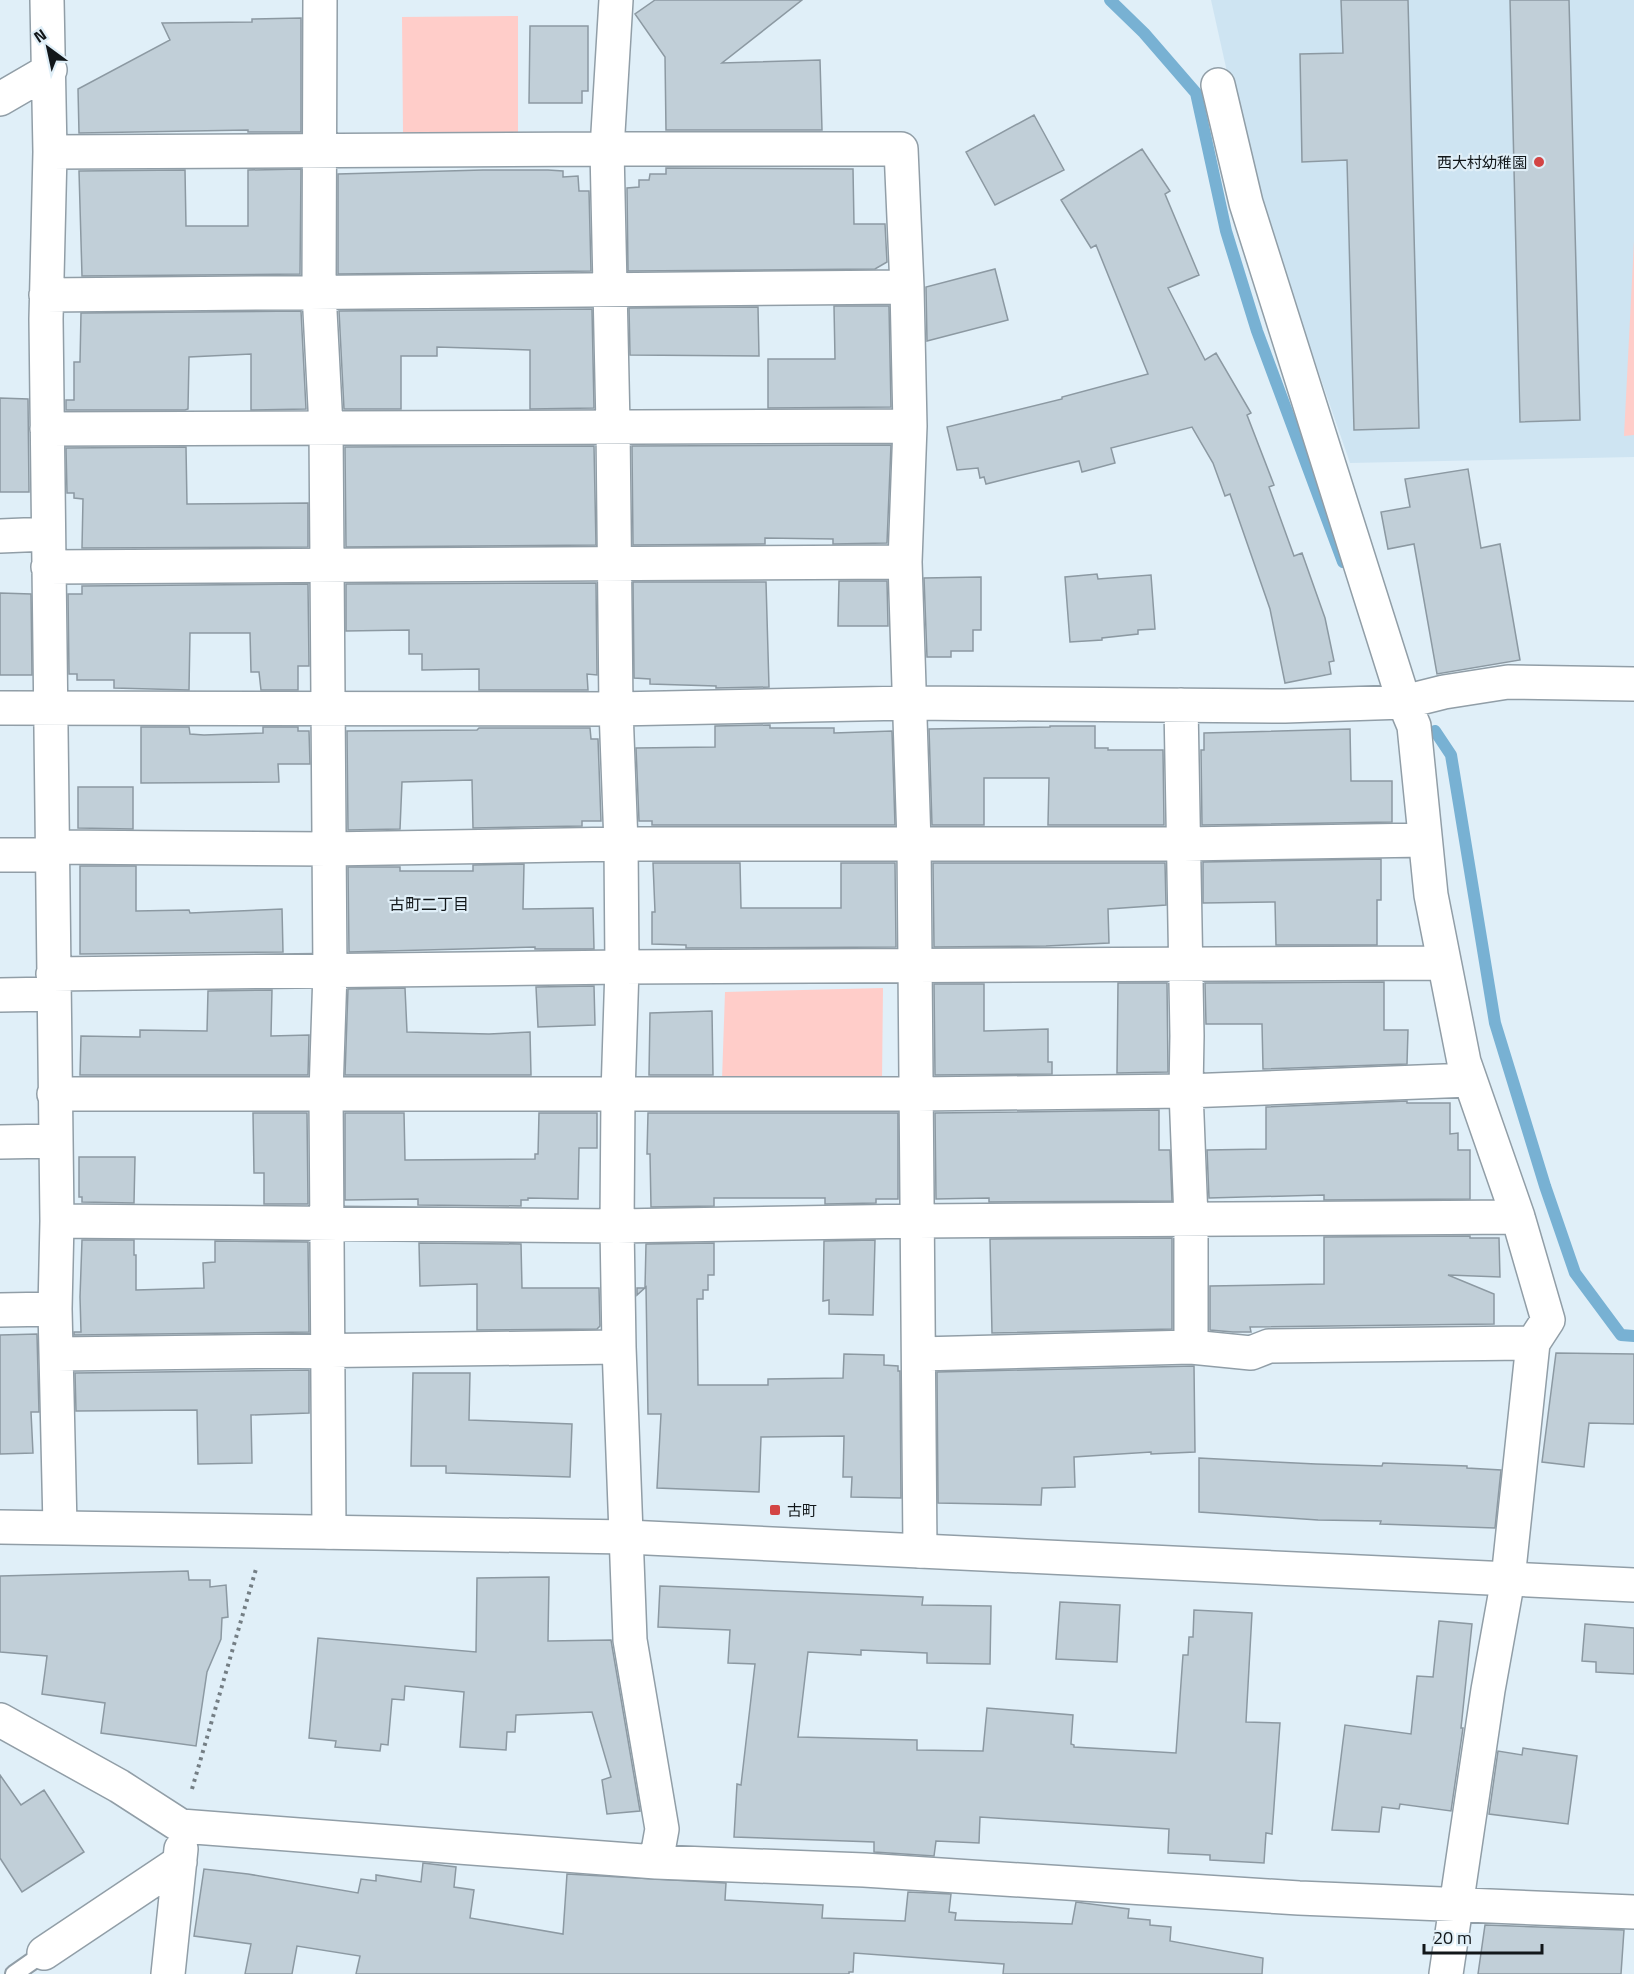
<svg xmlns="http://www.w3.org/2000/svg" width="1634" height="1974" font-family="'Titillium Web','Noto Sans JP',sans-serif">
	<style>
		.built { fill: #cee4f2 }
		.green { fill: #ffcdc9 }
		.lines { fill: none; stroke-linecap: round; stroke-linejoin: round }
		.stream { stroke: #78b1d3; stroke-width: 12 }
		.building { fill: #c1cfd8; stroke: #8c99a2; stroke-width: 1.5 }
		.service-casing { stroke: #919ea7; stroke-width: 20 }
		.minor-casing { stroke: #919ea7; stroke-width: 36 }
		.tertiary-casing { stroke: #919ea7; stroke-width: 36 }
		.path { stroke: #747e84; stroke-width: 4; stroke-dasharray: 3 4.5; stroke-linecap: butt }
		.service { stroke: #fff; stroke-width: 16 }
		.minor { stroke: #fff; stroke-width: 33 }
		.tertiary { stroke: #fff; stroke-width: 33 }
		.poi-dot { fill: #d34444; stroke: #e0eff8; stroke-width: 2 }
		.labels { text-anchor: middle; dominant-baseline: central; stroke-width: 4.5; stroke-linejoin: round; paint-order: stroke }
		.poi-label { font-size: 15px; fill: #12171a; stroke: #e0eff8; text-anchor: end }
		.neighbourhood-label { font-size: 16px; fill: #12171a; stroke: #e0eff8 }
	</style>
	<rect width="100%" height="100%" fill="#e0eff8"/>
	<path class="built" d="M 1211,0 L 1634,0 L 1634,457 L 1350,463 L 1249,171 Z"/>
	<path class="green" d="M 518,16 L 518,135 L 403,133 L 402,17 Z
		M 1634,241 L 1634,435 L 1624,436 Z
		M 883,988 L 882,1081 L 722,1080 L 725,992 Z"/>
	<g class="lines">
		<path class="stream" d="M 1110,0 L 1144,33 L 1196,93 L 1226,231 L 1257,331 L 1343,562
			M 1435,731 L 1451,755 L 1495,1023 L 1545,1186 L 1575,1273 L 1621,1335 L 1634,1336"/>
	</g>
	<path class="building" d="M 655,0 L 802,0 L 722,63 L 820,60 L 822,130 L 666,130 L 665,57 L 635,14 Z
		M 1341,0 L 1408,0 L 1419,428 L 1354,430 L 1347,160 L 1302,162 L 1300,54 L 1343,53 Z
		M 1510,0 L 1569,0 L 1580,420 L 1520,422 Z
		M 301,18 L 301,132 L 248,132 L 248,130 L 79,133 L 78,89 L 170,40 L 162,23 L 252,22 L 252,19 Z
		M 530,26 L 588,26 L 588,91 L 582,91 L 582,103 L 529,103 Z
		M 1034,115 L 1064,170 L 995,205 L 966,152 Z
		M 1142,149 L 1170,191 L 1165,194 L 1199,275 L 1168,288 L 1205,360 L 1216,353 L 1251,413 L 1247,415 L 1274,485 L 1269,487 L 1294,556 L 1302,553 L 1325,618 L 1334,661 L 1329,662 L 1331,674 L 1285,683 L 1270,609 L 1230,494 L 1225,496 L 1213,463 L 1192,427 L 1111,448 L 1115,463 L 1082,472 L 1079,461 L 986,484 L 984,477 L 980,478 L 978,468 L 957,470 L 947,427 L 1062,399 L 1062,397 L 1148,374 L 1096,245 L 1091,248 L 1061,200 Z
		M 666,168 L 853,169 L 854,224 L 885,224 L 887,262 L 875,269 L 628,271 L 627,188 L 639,187 L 639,180 L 649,180 L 650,174 L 666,174 Z
		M 301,169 L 300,274 L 82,276 L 79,171 L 185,170 L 186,226 L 248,226 L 248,170 Z
		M 483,170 L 548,170 L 563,171 L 563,177 L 578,176 L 579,191 L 589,191 L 591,271 L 338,274 L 338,174 Z
		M 995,269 L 1008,320 L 927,341 L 926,287 Z
		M 834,306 L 889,306 L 891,407 L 768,408 L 768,359 L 835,359 Z
		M 758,307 L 759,356 L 630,355 L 629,308 Z
		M 592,309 L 594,408 L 530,409 L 530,350 L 437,347 L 437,356 L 401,356 L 401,409 L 344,409 L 339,311 Z
		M 301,311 L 306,409 L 251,410 L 251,354 L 189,357 L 188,409 L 185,410 L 66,410 L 66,400 L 74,400 L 74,362 L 80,362 L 81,313 Z
		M 0,398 L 28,399 L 29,492 L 0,492 Z
		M 891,445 L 887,543 L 833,544 L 833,539 L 765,538 L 765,544 L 633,545 L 632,446 Z
		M 594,446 L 596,545 L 346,547 L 345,447 Z
		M 186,447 L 187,504 L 308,503 L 308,547 L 82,548 L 83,499 L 74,498 L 74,493 L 67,493 L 66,448 Z
		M 1468,469 L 1481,548 L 1500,544 L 1520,660 L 1437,674 L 1414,544 L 1388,549 L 1381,512 L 1410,507 L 1405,479 Z
		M 1097,574 L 1098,579 L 1151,575 L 1155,629 L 1138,630 L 1138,634 L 1102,638 L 1102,640 L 1070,642 L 1065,577 Z
		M 981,577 L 981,630 L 973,630 L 973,651 L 951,651 L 951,657 L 927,657 L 924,578 Z
		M 839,581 L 887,581 L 888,626 L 838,626 Z
		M 633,582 L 766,582 L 769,687 L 716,688 L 716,686 L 650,684 L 650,679 L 634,678 Z
		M 596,583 L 597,675 L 587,674 L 588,690 L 479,690 L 479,669 L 422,670 L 422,654 L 409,654 L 409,630 L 346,631 L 346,584 Z
		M 308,584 L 309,666 L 298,666 L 298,690 L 261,690 L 259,672 L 251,672 L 250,633 L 190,633 L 189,690 L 114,688 L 114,680 L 77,680 L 77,674 L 69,674 L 68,594 L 82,594 L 82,586 Z
		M 0,593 L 31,594 L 32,675 L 0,675 Z
		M 770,725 L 770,728 L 834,728 L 834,733 L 892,731 L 895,825 L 652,825 L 652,821 L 639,821 L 636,748 L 715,747 L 715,726 Z
		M 1050,726 L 1095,726 L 1095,748 L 1108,748 L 1108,750 L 1163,750 L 1164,825 L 1048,825 L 1049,778 L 984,778 L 984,825 L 932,825 L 929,729 L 1050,727 Z
		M 141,727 L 189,727 L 190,734 L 204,735 L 263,733 L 263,727 L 298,727 L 298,731 L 309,731 L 310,764 L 278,764 L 279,782 L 141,783 Z
		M 479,728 L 590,728 L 591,739 L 598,739 L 601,821 L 582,821 L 582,826 L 473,828 L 472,780 L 402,782 L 400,829 L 348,830 L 347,731 L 477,730 Z
		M 1350,729 L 1351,781 L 1392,781 L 1392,822 L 1202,825 L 1201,750 L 1204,750 L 1204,733 Z
		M 78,787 L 133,787 L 133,829 L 78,828 Z
		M 1381,859 L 1381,900 L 1377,900 L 1377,945 L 1276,945 L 1275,902 L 1203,903 L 1203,862 Z
		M 653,863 L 740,863 L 741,908 L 841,908 L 841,863 L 895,863 L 896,947 L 686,948 L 686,945 L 652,944 L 652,912 L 655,912 Z
		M 933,863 L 1165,863 L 1166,905 L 1108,909 L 1109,943 L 1046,946 L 934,947 Z
		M 524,864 L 523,909 L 593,908 L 594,949 L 535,949 L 535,947 L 349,952 L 348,867 L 400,867 L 400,871 L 473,871 L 473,865 Z
		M 80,866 L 136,866 L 136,911 L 189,910 L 190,913 L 282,909 L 283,952 L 80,954 Z
		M 1384,982 L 1384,1030 L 1408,1030 L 1407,1064 L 1263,1069 L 1262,1024 L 1206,1024 L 1205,983 Z
		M 1118,983 L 1167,983 L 1168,1072 L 1117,1073 Z
		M 934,984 L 984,984 L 984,1031 L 1048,1029 L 1048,1062 L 1052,1062 L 1052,1074 L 935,1075 Z
		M 594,986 L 595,1025 L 538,1027 L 536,987 Z
		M 405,988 L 407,1032 L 489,1034 L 530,1032 L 531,1075 L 345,1075 L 348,989 Z
		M 272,990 L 271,1036 L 309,1035 L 308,1075 L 80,1075 L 81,1036 L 140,1037 L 140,1030 L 207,1031 L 208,991 Z
		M 712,1011 L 713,1075 L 649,1075 L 650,1013 Z
		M 1407,1101 L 1407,1103 L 1450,1103 L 1450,1134 L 1458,1133 L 1458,1150 L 1470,1150 L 1470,1199 L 1324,1200 L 1324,1195 L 1209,1198 L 1207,1150 L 1266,1149 L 1266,1107 Z
		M 1159,1110 L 1159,1150 L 1170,1150 L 1172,1201 L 989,1202 L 989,1198 L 936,1199 L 935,1113 Z
		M 253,1113 L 307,1113 L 308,1204 L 264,1204 L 264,1173 L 254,1173 Z
		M 345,1113 L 404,1113 L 405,1160 L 535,1159 L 535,1154 L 538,1154 L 539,1113 L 597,1113 L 597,1148 L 579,1148 L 578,1199 L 528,1198 L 528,1200 L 521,1200 L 521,1206 L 418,1205 L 418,1199 L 345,1200 Z
		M 648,1113 L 898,1113 L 898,1199 L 876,1199 L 876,1203 L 825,1204 L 825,1198 L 714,1198 L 714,1206 L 651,1207 L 650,1154 L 647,1154 Z
		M 79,1157 L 135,1157 L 134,1203 L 82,1202 L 82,1197 L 79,1197 Z
		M 1470,1236 L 1470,1238 L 1499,1238 L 1500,1277 L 1448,1275 L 1494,1294 L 1494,1324 L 1250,1327 L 1251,1332 L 1233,1332 L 1210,1330 L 1210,1286 L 1324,1284 L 1324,1237 Z
		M 1172,1238 L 1172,1329 L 992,1333 L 990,1239 Z
		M 82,1240 L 134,1240 L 134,1255 L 136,1255 L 136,1290 L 204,1288 L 203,1263 L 215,1262 L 215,1241 L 308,1242 L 309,1332 L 74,1335 L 74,1332 L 81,1332 L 80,1297 Z
		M 875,1240 L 873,1315 L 829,1314 L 829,1300 L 823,1301 L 824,1241 Z
		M 419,1243 L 521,1244 L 522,1288 L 599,1288 L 600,1326 L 597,1329 L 477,1330 L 477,1284 L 420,1286 Z
		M 714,1243 L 714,1275 L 708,1275 L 708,1290 L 703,1290 L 703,1299 L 697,1299 L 698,1385 L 768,1385 L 768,1379 L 843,1378 L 844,1354 L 884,1355 L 884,1365 L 898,1366 L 898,1371 L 900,1371 L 901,1498 L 851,1497 L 852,1477 L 843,1477 L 844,1436 L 761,1437 L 759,1492 L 657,1488 L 661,1414 L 648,1414 L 646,1287 L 637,1295 L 637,1288 L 645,1288 L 646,1244 Z
		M 37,1334 L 39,1412 L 31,1412 L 33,1453 L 0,1454 L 0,1335 Z
		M 1556,1353 L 1634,1354 L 1634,1424 L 1589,1423 L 1584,1467 L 1542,1462 Z
		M 1194,1366 L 1195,1452 L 1151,1454 L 1151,1452 L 1074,1457 L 1075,1487 L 1042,1488 L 1041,1505 L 938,1503 L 937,1372 Z
		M 309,1370 L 309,1413 L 251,1415 L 252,1463 L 198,1464 L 197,1410 L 76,1411 L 75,1373 Z
		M 413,1373 L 470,1373 L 469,1420 L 572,1424 L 570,1477 L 446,1473 L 446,1466 L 411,1466 Z
		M 1199,1458 L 1316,1464 L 1382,1466 L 1383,1463 L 1467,1466 L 1467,1468 L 1501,1470 L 1495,1528 L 1380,1524 L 1381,1521 L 1318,1520 L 1199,1512 Z
		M 188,1571 L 189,1580 L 210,1580 L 210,1587 L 226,1585 L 228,1617 L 222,1618 L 221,1639 L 207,1672 L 196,1746 L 101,1733 L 105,1703 L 42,1694 L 47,1656 L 0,1652 L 0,1576 Z
		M 549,1577 L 548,1641 L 611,1640 L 640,1811 L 607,1814 L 602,1780 L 611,1777 L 592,1712 L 516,1715 L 515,1732 L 507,1732 L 506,1750 L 460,1747 L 464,1692 L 405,1686 L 404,1700 L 392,1699 L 388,1745 L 381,1744 L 380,1751 L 335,1747 L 336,1741 L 309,1738 L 318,1638 L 476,1652 L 477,1578 Z
		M 660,1586 L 923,1597 L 922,1605 L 991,1606 L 990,1664 L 927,1663 L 927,1653 L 861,1650 L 861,1655 L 808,1652 L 798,1737 L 917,1740 L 917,1750 L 983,1751 L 987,1708 L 1073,1715 L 1071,1744 L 1074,1745 L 1074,1747 L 1176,1753 L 1183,1655 L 1188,1655 L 1189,1637 L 1193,1637 L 1194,1610 L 1252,1613 L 1246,1722 L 1280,1723 L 1272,1834 L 1266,1833 L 1264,1863 L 1210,1860 L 1210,1855 L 1168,1853 L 1169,1829 L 980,1817 L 979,1843 L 936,1841 L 934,1856 L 874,1852 L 874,1842 L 734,1837 L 737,1784 L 741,1785 L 755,1664 L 728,1663 L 730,1630 L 658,1627 Z
		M 1060,1602 L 1120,1605 L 1117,1662 L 1056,1659 Z
		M 1439,1621 L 1472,1624 L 1461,1728 L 1463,1728 L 1451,1811 L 1400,1804 L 1399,1809 L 1382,1807 L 1379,1832 L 1332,1830 L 1345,1725 L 1411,1734 L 1417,1676 L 1433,1677 Z
		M 1585,1624 L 1634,1628 L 1634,1674 L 1596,1672 L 1596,1662 L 1582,1661 Z
		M 1523,1748 L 1577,1756 L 1568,1824 L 1489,1814 L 1498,1751 L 1522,1755 Z
		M 0,1775 L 21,1805 L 44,1790 L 84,1852 L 22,1892 L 0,1858 Z
		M 423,1863 L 456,1867 L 454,1887 L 474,1890 L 470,1918 L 563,1934 L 567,1874 L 726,1883 L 725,1900 L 823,1905 L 822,1918 L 905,1921 L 908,1892 L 951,1894 L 949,1912 L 956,1913 L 955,1920 L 1072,1924 L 1076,1902 L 1129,1909 L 1128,1918 L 1150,1920 L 1150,1925 L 1171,1927 L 1170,1941 L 1263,1958 L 1262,1974 L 1003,1974 L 1004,1964 L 854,1953 L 853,1972 L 849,1972 L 849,1974 L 356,1974 L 360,1956 L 297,1946 L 292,1974 L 245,1974 L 251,1944 L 194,1936 L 204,1869 L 248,1874 L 358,1893 L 361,1879 L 376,1881 L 376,1875 L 421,1882 Z
		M 1485,1925 L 1624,1930 L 1621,1974 L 1478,1974 Z"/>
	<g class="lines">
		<g class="service-casing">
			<path id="service" d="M 14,1974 L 44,1953"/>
		</g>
		<g class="minor-casing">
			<path id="minor" d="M 47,0 L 50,152 L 46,319 L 57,1221 L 55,1309 L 60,1527
				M 320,0 L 319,292 L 326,427 L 330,972 L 326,1093 L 329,1532
				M 616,0 L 607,149 L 613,426 L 616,709 L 621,844 L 622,967 L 618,1094 L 617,1226 L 619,1347 L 630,1640 L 662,1829 L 656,1862
				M 1218,85 L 1246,203 L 1404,702 L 1414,726 L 1431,895 L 1464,1062 L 1518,1217 L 1548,1320 L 1533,1343 L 1508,1579 L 1488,1690 L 1446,1974
				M 0,99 L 50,70
				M 50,152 L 607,149 L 901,149 L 907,287 L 910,426 L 905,562 L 914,843 L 920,1551
				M 46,295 L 907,287
				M 47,429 L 910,426
				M 0,536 L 48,534
				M 48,567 L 905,562
				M 1181,705 L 1187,1036 L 1186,1091 L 1191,1219 L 1191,1347
				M 0,708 L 616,709 L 908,703 L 1285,706 L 1404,702 L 1444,692 L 1508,682 L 1634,684
				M 53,847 L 328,849 L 621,844 L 1184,844 L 1425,840
				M 0,855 L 53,855
				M 53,974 L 622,967 L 1444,963
				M 0,995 L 54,994
				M 54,1094 L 917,1094 L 1186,1091 L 1470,1080
				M 0,1142 L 55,1141
				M 57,1221 L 617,1226 L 917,1221 L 1518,1217
				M 0,1310 L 55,1309
				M 57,1354 L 619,1347
				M 919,1354 L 1191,1347 L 1251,1353 L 1269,1346 L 1533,1343
				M 0,1720 L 119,1786 L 181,1826 L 656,1862 L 864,1870 L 1299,1898 L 1634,1912
				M 44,1953 L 180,1862
				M 168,1974 L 181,1849"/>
		</g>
		<g class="tertiary-casing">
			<path id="tertiary" d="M 0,1527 L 627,1537 L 1634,1585"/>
		</g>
		<path class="path" d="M 192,1789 L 256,1569"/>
		<use href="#service" class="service"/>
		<use href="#minor" class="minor"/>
		<use href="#tertiary" class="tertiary"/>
	</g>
	<g class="poi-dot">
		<circle cx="1539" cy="162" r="6"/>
		<rect x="769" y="1504" width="12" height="12" rx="3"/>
	</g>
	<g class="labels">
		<g class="poi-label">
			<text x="1527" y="162">西大村幼稚園</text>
			<text x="787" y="1510" text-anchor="start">古町</text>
		</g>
		<g class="neighbourhood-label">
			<text x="429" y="904">古町二丁目</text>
		</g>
	</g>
	<g transform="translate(48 48) rotate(327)" stroke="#e0eff8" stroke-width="4.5" paint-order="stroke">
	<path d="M0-4.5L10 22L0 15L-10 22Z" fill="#12171a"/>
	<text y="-9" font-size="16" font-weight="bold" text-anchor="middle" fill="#12171a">N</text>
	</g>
	<path d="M1424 1944v9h118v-9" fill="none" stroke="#12171a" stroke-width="3"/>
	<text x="1433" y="1944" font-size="18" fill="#12171a" stroke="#e0eff8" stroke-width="4.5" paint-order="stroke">20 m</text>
</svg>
